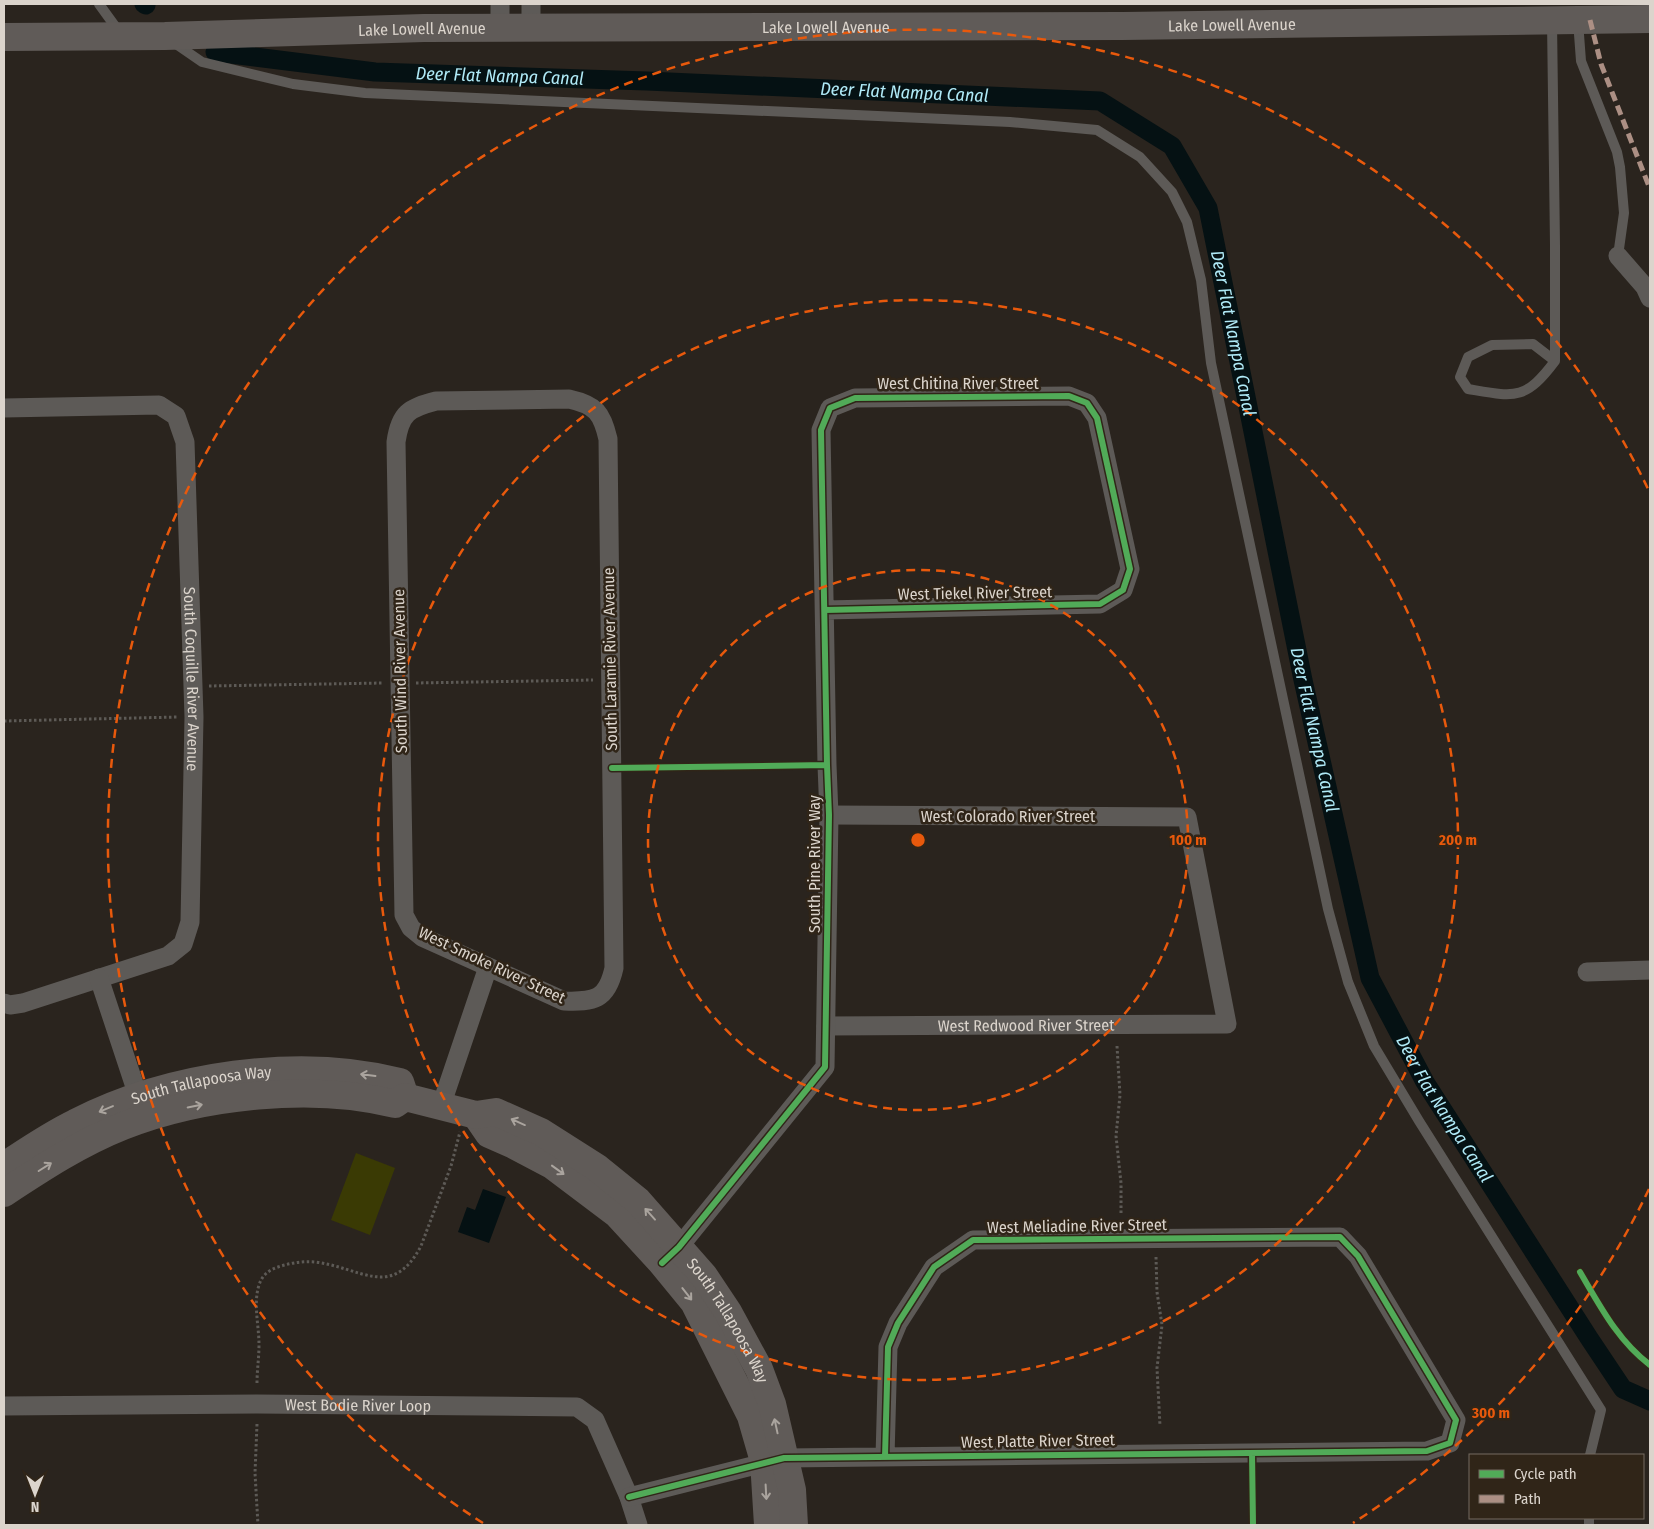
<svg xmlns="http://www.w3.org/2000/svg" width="1654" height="1529" font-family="'Fira Sans Condensed',sans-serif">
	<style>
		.green { fill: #3a3a04 }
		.water { fill: #051113 }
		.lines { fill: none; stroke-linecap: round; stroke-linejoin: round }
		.canal { stroke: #051113; stroke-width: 19 }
		.path { stroke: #5d5a56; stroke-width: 3; stroke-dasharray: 2.5 2.5; stroke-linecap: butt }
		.lane { stroke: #5d5a57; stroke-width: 10 }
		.street { stroke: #5d5a57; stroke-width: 19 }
		.secondary { stroke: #605b58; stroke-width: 28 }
		.quiet { stroke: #ac8f84; stroke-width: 5; stroke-dasharray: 10 5; stroke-linecap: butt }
		.cycleway-casing { stroke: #302518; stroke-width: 9 }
		.cycleway { stroke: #51ab58; stroke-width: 6 }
		.oneway { stroke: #aaa49e }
		.ring { fill: none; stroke: #e8590c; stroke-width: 2.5; stroke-dasharray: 9 6 }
		.labels { text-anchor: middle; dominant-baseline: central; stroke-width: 5; stroke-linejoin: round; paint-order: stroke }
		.street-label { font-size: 16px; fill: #dbd4cc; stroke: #302518 }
		.water-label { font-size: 18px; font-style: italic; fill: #b0eaf7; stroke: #302518 }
		.centre { fill: #e8590c; stroke: #302518; stroke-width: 2.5 }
		.ring-label { font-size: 15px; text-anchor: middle; font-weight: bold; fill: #e8590c; stroke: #302518; stroke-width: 5; stroke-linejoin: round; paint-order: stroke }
	</style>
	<rect width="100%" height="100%" fill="#2a241e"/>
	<path class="green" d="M 356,1153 L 395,1168 L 370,1235 L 331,1220 Z"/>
	<path class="water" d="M 483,1189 L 506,1197 L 489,1243 L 458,1232 L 467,1207 L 475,1210 Z"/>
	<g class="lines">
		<g class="canal">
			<path d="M 144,4 L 146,5"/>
			<path id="s1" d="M 215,52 L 375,72 L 647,81 L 1100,101 L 1172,146 L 1208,208 L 1303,680 L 1370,978 L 1425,1082 L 1589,1338 L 1623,1389 L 1650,1401"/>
		</g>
		<path class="path" d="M 416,683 L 593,680
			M 209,686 L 383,683
			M 4,721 L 178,717
			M 1117,1046 L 1120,1095 L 1116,1136 L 1121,1183 L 1121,1215
			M 1156,1257 L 1157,1292 L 1162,1325 L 1157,1368 L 1160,1426
			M 257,1383 C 257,1370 259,1358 259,1345 C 259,1325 253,1304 259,1285 C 262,1275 269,1270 278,1267 C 290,1263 302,1261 315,1262 C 360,1267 392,1301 421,1246 L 451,1166 L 460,1132
			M 257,1424 L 255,1473 L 258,1525"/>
		<path class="lane" d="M 99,4 L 120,33
			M 1578,21 L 1581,61 L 1617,152 L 1620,167 L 1624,213 L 1618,256
			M 1552,22 L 1555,245 L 1555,361
			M 173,42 L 202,62 L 293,84 L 365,93 L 1010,122 L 1097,130 L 1140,157 L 1172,192 L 1187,222 L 1201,280 L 1211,363 L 1328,909 L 1348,982 L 1374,1046 L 1419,1121 L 1601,1410 L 1590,1455
			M 1533,344 L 1555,361 C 1525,401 1515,397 1468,389 L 1460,377 L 1468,357 L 1492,345 Z
			M 1589,1518 L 1589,1525"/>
		<g class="street">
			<path d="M 531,4 L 531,28"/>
			<path d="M 500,28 L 500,4"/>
			<path d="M 1618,256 L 1645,287 L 1650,298"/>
			<path d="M 569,399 C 596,405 602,413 608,439 L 614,968 C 607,1000 594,1002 564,1001 L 422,937 L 411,928 L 404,915 L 396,442 C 400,413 409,408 436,401 Z"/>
			<path id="s2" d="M 4,408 L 159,405 L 176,416 L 185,442 L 194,717 L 190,922 L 183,944 L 168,956 L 23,1003 L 10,1005 L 4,1003"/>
			<path d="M 1587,972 L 1650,970"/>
			<path d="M 99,978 L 142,1108"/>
			<path id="s3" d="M 826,1026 L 1227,1024 L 1187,817 L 829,815"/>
			<path d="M 441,1106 L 488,967"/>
			<path d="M 670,1255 L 679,1247 L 825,1067 L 829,815 L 827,765 L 821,430 L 830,408 L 855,398 L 1069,396 L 1087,403 L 1097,418 L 1130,569 L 1123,590 L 1100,604 L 825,610"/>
			<path id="s4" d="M 4,1406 L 257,1404 L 577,1407 L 595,1420 L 629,1497 L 638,1525"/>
			<path d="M 629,1497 L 784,1458 L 1427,1451 L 1450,1443 L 1456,1420 L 1358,1256 L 1340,1237 L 973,1240 L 934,1267 L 898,1323 L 888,1347 L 885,1457"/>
		</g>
		<g class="secondary">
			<path id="s5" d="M 4,37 L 165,36 L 424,28 L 1123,26 L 1650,19"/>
			<path d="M 476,1115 L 489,1134 L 514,1145 L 552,1165 L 617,1214 L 662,1263 L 694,1302 L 751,1416 L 764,1461 L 768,1525"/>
			<path id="s6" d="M 4,1166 C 27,1151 50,1135 75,1123 C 169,1075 298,1056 400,1082 L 405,1097"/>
			<path id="s7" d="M 4,1193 C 42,1168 80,1143 123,1126 C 202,1095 313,1083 395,1104 L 405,1097 L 476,1115 L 496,1112 L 541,1132 L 596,1167 L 638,1201 L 704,1276 L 728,1312 L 759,1369 L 772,1404 L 792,1490 L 794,1525"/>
		</g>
		<path class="quiet" d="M 1590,20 L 1601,64 L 1650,189"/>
		<g class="cycleway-casing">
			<path id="cycleway" d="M 612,768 L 827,765
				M 662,1263 L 679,1247 L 825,1067 L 829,815 L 827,765 L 821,430 L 830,408 L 855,398 L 1069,396 L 1087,403 L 1097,418 L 1130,569 L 1123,590 L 1100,604 L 825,610
				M 1580,1272 C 1600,1306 1618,1341 1650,1365
				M 1252,1453 L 1253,1525
				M 629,1497 L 784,1458 L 1427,1451 L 1450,1443 L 1456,1420 L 1358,1256 L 1340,1237 L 973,1240 L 934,1267 L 898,1323 L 888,1347 L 885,1457"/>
		</g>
		<use href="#cycleway" class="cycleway"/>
	</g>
	<defs><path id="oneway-shaft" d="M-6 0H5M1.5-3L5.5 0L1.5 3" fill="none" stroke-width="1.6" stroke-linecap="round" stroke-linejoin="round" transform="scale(1.25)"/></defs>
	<g class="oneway">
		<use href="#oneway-shaft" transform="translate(368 1075) rotate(-173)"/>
		<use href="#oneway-shaft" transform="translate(195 1106) rotate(-11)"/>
		<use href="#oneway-shaft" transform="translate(106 1109) rotate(157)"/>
		<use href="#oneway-shaft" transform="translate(518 1122) rotate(-156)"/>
		<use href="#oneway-shaft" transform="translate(45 1167) rotate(-32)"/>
		<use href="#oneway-shaft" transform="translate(558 1170) rotate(36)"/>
		<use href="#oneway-shaft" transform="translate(650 1214) rotate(-132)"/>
		<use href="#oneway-shaft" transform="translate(687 1294) rotate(52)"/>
		<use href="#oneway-shaft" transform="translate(776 1426) rotate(-102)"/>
		<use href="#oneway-shaft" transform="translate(766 1492) rotate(87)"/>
	</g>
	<g class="ring">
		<circle cx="918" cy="840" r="270"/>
		<circle cx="918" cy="840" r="540"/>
		<path d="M1649 1189A810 810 0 0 1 1353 1523M483 1523A810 810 0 1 1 1649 491"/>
	</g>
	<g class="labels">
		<g class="street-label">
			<text stroke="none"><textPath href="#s5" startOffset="1228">Lake Lowell Avenue</textPath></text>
			<text stroke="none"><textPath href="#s5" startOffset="822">Lake Lowell Avenue</textPath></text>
			<text stroke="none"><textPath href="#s5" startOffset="418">Lake Lowell Avenue</textPath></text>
			<text x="958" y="383">West Chitina River Street</text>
			<text transform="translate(975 593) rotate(-1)">West Tiekel River Street</text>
			<text transform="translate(610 659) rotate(-91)">South Laramie River Avenue</text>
			<text transform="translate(400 671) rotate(-91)">South Wind River Avenue</text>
			<text stroke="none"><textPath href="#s2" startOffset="440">South Coquille River Avenue</textPath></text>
			<text x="1008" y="816">West Colorado River Street</text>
			<text transform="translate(814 864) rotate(-90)">South Pine River Way</text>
			<text transform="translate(492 965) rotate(25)">West Smoke River Street</text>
			<text stroke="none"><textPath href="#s3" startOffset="200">West Redwood River Street</textPath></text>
			<text stroke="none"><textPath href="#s6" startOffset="216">South Tallapoosa Way</textPath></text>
			<text transform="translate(1077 1226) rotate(-1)">West Meliadine River Street</text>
			<text stroke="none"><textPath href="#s7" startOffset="838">South Tallapoosa Way</textPath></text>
			<text stroke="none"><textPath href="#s4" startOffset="354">West Bodie River Loop</textPath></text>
			<text transform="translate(1038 1441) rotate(-1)">West Platte River Street</text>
		</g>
		<g class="water-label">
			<text stroke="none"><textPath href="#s1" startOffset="286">Deer Flat Nampa Canal</textPath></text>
			<text stroke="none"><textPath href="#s1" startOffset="691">Deer Flat Nampa Canal</textPath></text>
			<text stroke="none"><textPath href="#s1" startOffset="1171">Deer Flat Nampa Canal</textPath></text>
			<text stroke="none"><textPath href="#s1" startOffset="1576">Deer Flat Nampa Canal</textPath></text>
			<text stroke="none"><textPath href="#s1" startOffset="1981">Deer Flat Nampa Canal</textPath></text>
		</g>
	</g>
	<circle cx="918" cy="840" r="8" class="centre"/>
	<g class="ring-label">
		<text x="1188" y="845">100 m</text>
		<text x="1458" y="845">200 m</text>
		<text x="1491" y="1418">300 m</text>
	</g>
	<rect width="1654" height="1529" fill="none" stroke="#dbd4cc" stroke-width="10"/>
	<rect x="1469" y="1454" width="175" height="65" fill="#302518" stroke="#746b60"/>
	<rect x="1479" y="1470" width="25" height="8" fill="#51ab58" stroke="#746b60"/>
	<text x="1514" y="1479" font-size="15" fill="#dbd4cc">Cycle path</text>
	<rect x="1479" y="1495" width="25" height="8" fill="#ac8f84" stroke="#746b60"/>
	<text x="1514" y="1504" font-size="15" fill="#dbd4cc">Path</text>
	<g transform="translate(35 1494) rotate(180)" stroke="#302518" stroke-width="4" paint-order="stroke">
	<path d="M0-4L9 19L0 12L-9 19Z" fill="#dbd4cc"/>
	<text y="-8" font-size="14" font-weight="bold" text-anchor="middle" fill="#dbd4cc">N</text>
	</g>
</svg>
